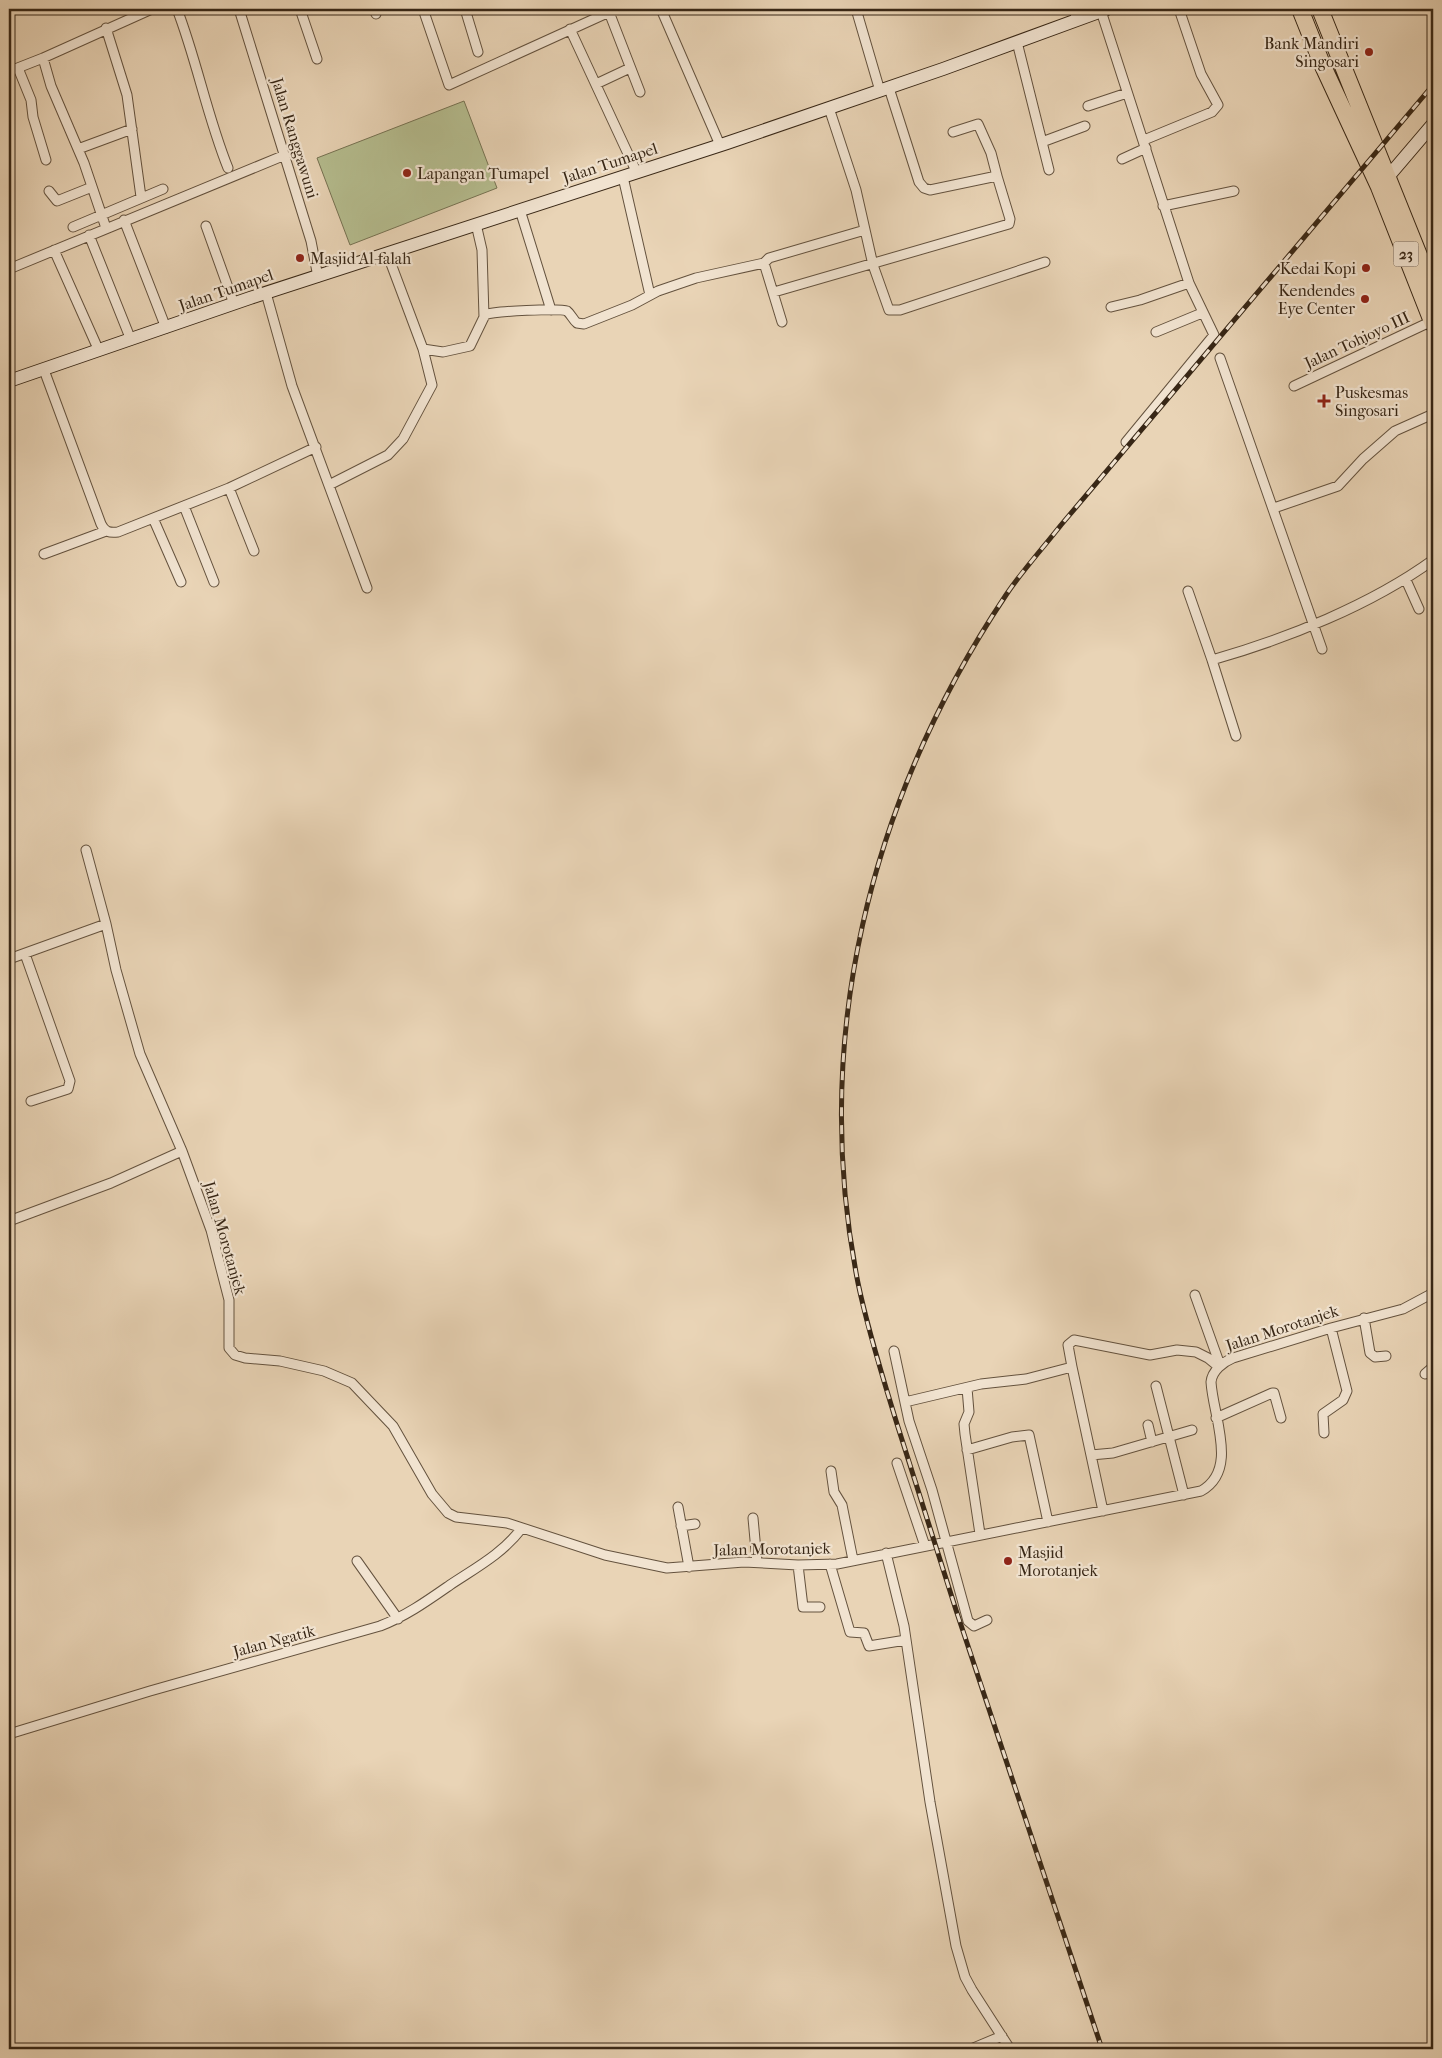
<svg xmlns="http://www.w3.org/2000/svg" width="1442" height="2058" font-family="'IM FELL French Canon',serif">
	<style>
		.green { fill: #b5bd8f; stroke: #767252 }
		.lines { fill: none; stroke-linecap: round; stroke-linejoin: round }
		.street-casing { stroke: #64523e; stroke-width: 11 }
		.secondary-casing { stroke: #382716; stroke-width: 14 }
		.highway-casing { stroke: #382716; stroke-width: 18 }
		.street { stroke: #f1e3d0; stroke-width: 9 }
		.secondary { stroke: #f1e3d0; stroke-width: 12 }
		.highway { stroke: #e9d4b6; stroke-width: 16 }
		.rail-casing { stroke: #382716; stroke-width: 5 }
		.rail { stroke: #f1e3d0; stroke-width: 3; stroke-dasharray: 9; stroke-linecap: butt }
		.poi-dot { fill: #8f2418; stroke: #f1e3d0; stroke-width: 2 }
		.labels { text-anchor: middle; dominant-baseline: central; stroke-width: 4.5; stroke-linejoin: round; paint-order: stroke }
		.shield { fill: #f1e3d0; stroke: #705f4e; stroke-width: 1 }
		.shield-label { font-size: 15px; font-weight: bold; fill: #382716 }
		.poi-label { font-size: 16px; fill: #382716; stroke: #f1e3d0; text-anchor: start }
		.street-label { font-size: 16px; fill: #382716; stroke: #f1e3d0 }
	</style>
	<rect width="100%" height="100%" fill="#e9d4b6"/>
	<filter id="stains"><feTurbulence type="fractalNoise" baseFrequency=".004" numOctaves="4"/><feColorMatrix values="0 0 0 0 .2 0 0 0 0 .09 0 0 0 0 .02 0 0 0 .5 -.17"/></filter>
	<radialGradient id="worn" r=".72"><stop offset=".6" stop-color="#630" stop-opacity="0"/><stop offset="1" stop-color="#630" stop-opacity=".3"/></radialGradient>
	<path class="green" d="M 464,101 L 497,188 L 350,245 L 317,158 Z"/>
	<g class="lines">
		<g class="street-casing">
			<path id="street" d="M 177,9 C 197,61 207,116 228,168
				M 239,9 L 311,241 L 318,277
				M 300,9 L 317,59
				M 374,9 L 376,14
				M 423,9 L 449,85 L 616,9
				M 465,9 L 478,52
				M 661,9 L 720,145
				M 856,9 L 880,91
				M 1074,9 L 1077,20
				M 1101,11 L 1189,283 L 1214,335 L 1126,442
				M 609,12 L 640,92
				M 106,28 L 127,95 L 141,197
				M 570,29 L 636,171
				M 1017,42 L 1049,170
				M 43,58 L 51,86 L 84,163 L 106,228
				M 9,68 L 15,69 L 43,58 L 152,9
				M 18,68 L 31,100 L 33,117 L 46,160
				M 596,84 L 630,68
				M 1088,106 L 1127,93
				M 829,108 L 856,190 L 873,265 L 889,310 L 900,310 L 1045,262
				M 953,132 L 978,124 L 991,153 L 997,176
				M 1144,140 L 1212,112 L 1218,105 L 1201,74 L 1179,9
				M 1042,142 L 1085,126
				M 78,149 L 132,129
				M 1122,159 L 1146,148
				M 623,177 L 650,295
				M 49,191 L 57,201 L 92,187
				M 1163,206 L 1234,191
				M 520,210 L 551,310
				M 124,220 L 166,328
				M 476,224 L 482,250 L 484,317
				M 206,226 L 234,304
				M 73,227 L 163,189
				M 89,235 L 131,340
				M 54,250 L 99,351
				M 764,263 L 782,322
				M 9,269 L 285,155
				M 774,292 L 1009,224 L 1010,219 L 997,176 L 930,190 L 924,188 L 919,182 L 889,88
				M 266,293 L 292,386 L 367,588
				M 1111,307 L 1140,300 L 1189,283
				M 1156,332 L 1202,313
				M 423,349 L 443,352 L 470,346 L 485,315 C 494,311 560,308 567,311 C 571,314 573,320 577,323 L 584,324 L 632,305 L 658,291 L 696,278 L 764,263 L 769,258 L 865,230
				M 1220,358 L 1322,649
				M 44,370 L 101,524 C 105,532 109,533 118,532 L 229,488 L 316,447
				M 1294,386 L 1432,321
				M 329,485 L 388,455 L 403,439 L 432,385 L 423,349 L 387,253
				M 229,488 L 254,551
				M 184,506 L 214,582
				M 1274,508 L 1338,486 L 1363,459 L 1395,431 L 1433,414
				M 153,518 L 181,582
				M 44,554 L 106,531
				M 1406,580 L 1419,609
				M 1188,591 L 1212,660
				M 1236,736 L 1212,660 C 1286,639 1371,605 1433,560
				M 86,850 L 106,924
				M 25,954 L 70,1081 L 68,1089 L 31,1101
				M 9,959 L 106,924 L 116,970 L 140,1054 L 182,1151 L 211,1230 L 229,1300 L 229,1348 L 235,1355 L 245,1358 L 280,1361 L 324,1371 L 352,1383 L 393,1426 L 432,1494 L 448,1513 L 456,1517 L 507,1523 L 605,1555 L 667,1568 L 744,1562 L 798,1565 L 837,1564 L 1201,1491 C 1239,1470 1213,1417 1211,1382 C 1212,1371 1223,1362 1233,1358 L 1331,1328 L 1403,1309 L 1433,1293
				M 9,1221 L 111,1183 L 182,1151
				M 1195,1295 L 1220,1365
				M 1364,1318 L 1370,1353 L 1375,1357 L 1386,1356
				M 894,1351 L 909,1421 L 932,1490 L 968,1621 L 974,1626 L 987,1620
				M 1072,1367 L 1103,1511
				M 1425,1374 L 1433,1367
				M 1156,1386 L 1184,1495
				M 967,1388 L 969,1412 L 964,1424 L 965,1434 L 980,1534
				M 905,1402 L 981,1384 L 1026,1379 L 1072,1367 L 1068,1345 L 1074,1340 L 1150,1355 L 1177,1350 L 1196,1352 L 1208,1358 L 1219,1367
				M 1216,1418 L 1272,1393 L 1274,1393 L 1281,1418
				M 1148,1425 L 1152,1442
				M 1324,1433 L 1323,1414 L 1343,1400 L 1347,1391 L 1331,1328
				M 967,1450 L 1012,1437 L 1029,1435 L 1048,1522
				M 1091,1455 L 1113,1453 L 1192,1430
				M 897,1463 L 925,1546
				M 831,1471 L 834,1492 L 842,1505 L 853,1560
				M 678,1507 L 689,1567
				M 753,1518 L 757,1562
				M 681,1526 L 695,1524
				M 886,1553 L 904,1626 L 930,1802 L 956,1946 L 965,1977 L 972,1990 L 1010,2049
				M 357,1561 L 398,1619
				M 830,1564 L 850,1632 L 864,1633 L 869,1646 L 906,1640
				M 798,1565 L 803,1607 L 820,1607
				M 9,1734 L 150,1691 L 380,1626 C 406,1616 427,1601 450,1585 C 477,1567 502,1554 522,1528
				M 971,2049 L 1002,2036"/>
		</g>
		<g class="secondary-casing">
			<path id="secondary" d="M 1387,178 L 1433,124
				M 9,381 L 250,298 L 727,143 L 943,69 L 1107,9"/>
		</g>
		<g class="highway-casing">
			<path id="highway" d="M 1300,9 L 1322,64 L 1379,187 L 1433,324
				M 1320,9 L 1433,290"/>
		</g>
		<use href="#street" class="street"/>
		<use href="#secondary" class="secondary"/>
		<use href="#highway" class="highway"/>
		<g class="rail-casing">
			<path id="rail" d="M 1102,2049 C 1053,1903 1005,1756 956,1610 C 936,1548 917,1486 897,1424 C 883,1378 868,1331 858,1283 C 810,1040 869,800 1006,595 C 1022,571 1043,548 1061,525 L 1433,85"/>
		</g>
		<use href="#rail" class="rail"/>
	</g>
	<g class="poi-dot">
		<circle cx="1369" cy="52" r="5"/>
		<circle cx="407" cy="173" r="5"/>
		<circle cx="300" cy="258" r="5"/>
		<circle cx="1366" cy="268" r="5"/>
		<circle cx="1365" cy="299" r="5"/>
		<path d="M1321.5 393.5h5v5h5v5h-5v5h-5v-5h-5v-5h5z"/>
		<circle cx="1008" cy="1561" r="5"/>
	</g>
	<g class="labels">
		<rect class="shield" x="1393.5" y="241.5" width="25" height="25" rx="4"/>
		<g class="shield-label">
			<text x="1406" y="254">23</text>
		</g>
		<g class="poi-label">
			<text x="1359" y="43" text-anchor="end">Bank Mandiri<tspan x="1359" dy="18">Singosari</tspan></text>
			<text x="417" y="173">Lapangan Tumapel</text>
			<text x="310" y="258">Masjid Al-falah</text>
			<text x="1356" y="268" text-anchor="end">Kedai Kopi</text>
			<text x="1355" y="290" text-anchor="end">Kendendes<tspan x="1355" dy="18">Eye Center</tspan></text>
			<text x="1335" y="392">Puskesmas<tspan x="1335" dy="18">Singosari</tspan></text>
			<text x="1018" y="1552">Masjid<tspan x="1018" dy="18">Morotanjek</tspan></text>
		</g>
		<g class="street-label">
			<text transform="translate(295 138) rotate(73)">Jalan Ranggawuni</text>
			<text transform="translate(610 163) rotate(-18)">Jalan Tumapel</text>
			<text transform="translate(226 290) rotate(-19)">Jalan Tumapel</text>
			<text transform="translate(1357 340) rotate(-25)">Jalan Tohjoyo III</text>
			<text transform="translate(225 1238) rotate(74)">Jalan Morotanjek</text>
			<text transform="translate(1282 1328) rotate(-18)">Jalan Morotanjek</text>
			<text transform="translate(772 1549) rotate(-1)">Jalan Morotanjek</text>
			<text transform="translate(274 1641) rotate(-15)">Jalan Ngatik</text>
		</g>
	</g>
	<rect width="1442" height="2058" fill="none" stroke="#e9d4b6" stroke-width="30"/>
	<rect x="10" y="10" width="1422" height="2038" fill="none" stroke="#382716" stroke-width="2.5"/>
	<rect x="15" y="15" width="1412" height="2028" fill="none" stroke="#382716"/>
	<rect width="100%" height="100%" filter="url(#stains)"/>
	<rect width="100%" height="100%" fill="url(#worn)"/>
</svg>
